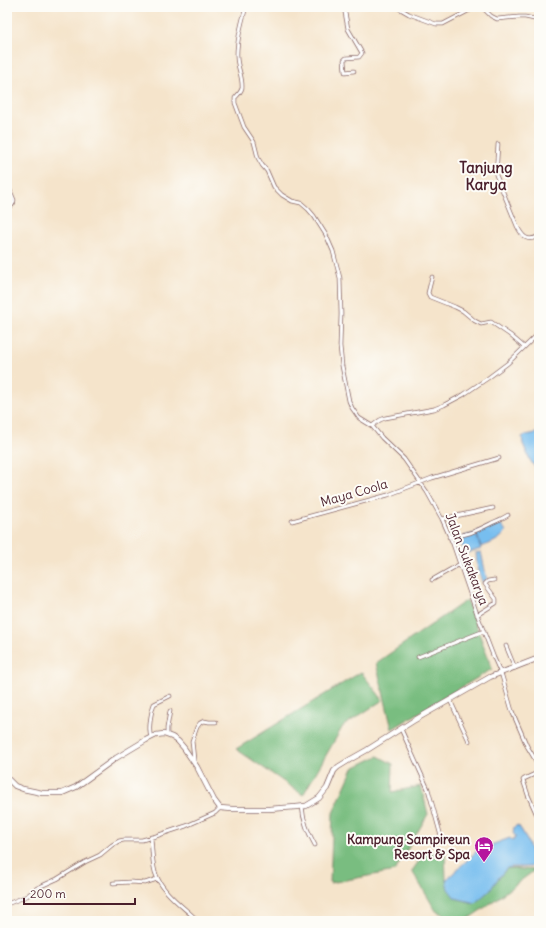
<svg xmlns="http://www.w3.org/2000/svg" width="546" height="928" font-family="Delius,sans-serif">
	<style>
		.forest { fill: #79bd80; stroke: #626e56 }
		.water { fill: #77beef; stroke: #606e8d }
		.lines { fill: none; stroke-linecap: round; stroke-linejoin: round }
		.minor-casing { stroke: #866463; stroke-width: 4.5 }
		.secondary-casing { stroke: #866463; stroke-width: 6 }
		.minor { stroke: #fff; stroke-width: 3 }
		.secondary { stroke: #fff; stroke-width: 4.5 }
		.labels { text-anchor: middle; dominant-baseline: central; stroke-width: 4; stroke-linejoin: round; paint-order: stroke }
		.street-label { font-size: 13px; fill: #4a1f2b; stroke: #fdfcf7 }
		.poi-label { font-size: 13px; font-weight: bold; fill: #4a1f2b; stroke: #fdfcf7; text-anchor: end }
		.quarter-label { font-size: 15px; font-weight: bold; fill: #4a1f2b; stroke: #fdfcf7 }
	</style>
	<rect width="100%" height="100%" fill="#fdfcf7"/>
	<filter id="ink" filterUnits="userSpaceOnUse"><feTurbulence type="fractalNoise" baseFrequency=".025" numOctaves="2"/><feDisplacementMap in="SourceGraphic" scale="8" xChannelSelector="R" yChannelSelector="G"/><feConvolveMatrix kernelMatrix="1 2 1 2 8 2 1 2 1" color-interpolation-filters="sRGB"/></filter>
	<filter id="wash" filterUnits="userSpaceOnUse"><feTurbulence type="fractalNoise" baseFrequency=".012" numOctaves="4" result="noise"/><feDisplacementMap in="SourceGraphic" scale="16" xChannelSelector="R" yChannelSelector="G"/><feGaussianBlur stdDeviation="0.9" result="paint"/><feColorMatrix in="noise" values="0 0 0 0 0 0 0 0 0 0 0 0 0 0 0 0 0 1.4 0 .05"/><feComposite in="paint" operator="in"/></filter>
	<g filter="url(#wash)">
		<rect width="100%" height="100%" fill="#f5e4cb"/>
		<path class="forest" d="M 467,600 L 492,669 L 392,729 L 376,663 Z
			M 361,672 L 383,700 L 343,726 L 303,795 L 236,749 Z
			M 378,756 L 393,764 L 392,792 L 421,786 L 428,814 L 395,871 L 330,883 L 333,813 L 353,768 Z
			M 445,850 L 446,880 L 455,898 L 475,903 L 489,890 L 507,868 L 535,870 L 484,908 L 465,921 L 458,921 L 436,911 L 412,871 L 423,855 Z"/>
		<path class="water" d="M 536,433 L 539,434 L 539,469 L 534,466 L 530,460 L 523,444 L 522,437 L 526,435 Z
			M 499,522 L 506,531 C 501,540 491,543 481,547 L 476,532 Z
			M 476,533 L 481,549 L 464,554 L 462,545 L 464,536 Z
			M 481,552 L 487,580 L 482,582 L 477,564 L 476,553 Z
			M 518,825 C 527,837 531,849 534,864 L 531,867 L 512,867 L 507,868 L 500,876 L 489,891 L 475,903 L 455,898 L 448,889 L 446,880 L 480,848 L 486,848 L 491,845 L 510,838 L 512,840 L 516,837 L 513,833 L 514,827 Z"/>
	</g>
	<g filter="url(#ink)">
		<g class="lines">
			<g class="minor-casing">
				<path id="minor" d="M 246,7 C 242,21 236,42 237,57 C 237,67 243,77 242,88 C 241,92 238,95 235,98 L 235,103 L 244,127 L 254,142 L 258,158 L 262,165 L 267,171 L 274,187 L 282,195 L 292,201 L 301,203 L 308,209 L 314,216 L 326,235 L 333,251 L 340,278 L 341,314 L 340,346 L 342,366 L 349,401 L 352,408 L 359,418 L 372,426
					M 344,7 L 348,29 L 362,53 L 359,57 L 346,58 L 344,60 L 345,72 L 354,71
					M 397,7 L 409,14 L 436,24 L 443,24 L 468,11 L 478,7 L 484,9 L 491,16 L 497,19 L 519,17 L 525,17 L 539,20
					M 498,144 L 496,175 L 517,226 C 522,236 527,243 539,236
					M 7,183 L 14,200 C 14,205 11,206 7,208
					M 432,277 L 428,293 L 430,297 L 455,307 L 463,311 L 475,321 L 481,324 L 491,322 L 510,335 L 524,347
					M 539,333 L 508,363 L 488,378 L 463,395 L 444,405 L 434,409 L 385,418 L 380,420 L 372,426 L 382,438 L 404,459 L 427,492 L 442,519 L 453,544 L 477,614 L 494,658 L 502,676 L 512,711 L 527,746 L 536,761 L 539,767
					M 442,519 L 493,508
					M 292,521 L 388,495 L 432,478 L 499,458
					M 449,537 C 465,536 476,531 490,524 C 496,521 502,519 508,515
					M 432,580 L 460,564
					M 477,615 L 496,603 L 496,599 L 485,584 L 488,581 L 494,580
					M 506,646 L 515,668
					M 418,657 L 484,631
					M 450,700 L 469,741
					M 401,729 L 428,789 L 442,840
					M 167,735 L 167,728 L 170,711
					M 151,737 C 148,730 151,712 154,704 L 170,696
					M 194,760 L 192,741 L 197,727 L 200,723 L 204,721 L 209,722 L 216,722
					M 302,806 C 303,821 308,832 315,845
					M 536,813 L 528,795 L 523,780 L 524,779 L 539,772
					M 151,837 C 152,849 152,861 155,872 C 161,892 184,907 198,921
					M 113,883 L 131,882 L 145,883 L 157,879
					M 7,904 L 27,896 L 37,888 L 57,879 L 85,862 L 100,855 L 112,845 L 119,841 L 124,840 L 142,840 L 156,836 L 186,826 L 215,813 L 220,808"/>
			</g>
			<g class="secondary-casing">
				<path id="secondary" d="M 7,778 L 15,786 L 23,789 L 42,793 L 62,793 L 76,787 L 116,758 L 146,740 L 156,735 L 164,734 L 172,737 L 178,741 L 184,748 L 197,767 L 214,800 L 220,808 L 232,809 L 269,809 L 296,807 L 306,806 L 319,798 L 327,788 L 334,771 L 338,767 L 351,759 L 367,750 L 413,721 L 490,677 L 539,658"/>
			</g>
			<use href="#minor" class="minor"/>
			<use href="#secondary" class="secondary"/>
		</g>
	</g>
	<defs>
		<g id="hotel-pin" transform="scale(1)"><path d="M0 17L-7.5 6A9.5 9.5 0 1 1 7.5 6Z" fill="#b5179e" stroke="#fdfcf7"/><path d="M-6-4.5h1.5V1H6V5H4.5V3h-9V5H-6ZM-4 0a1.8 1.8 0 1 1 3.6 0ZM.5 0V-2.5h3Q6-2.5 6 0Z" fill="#fff"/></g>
	</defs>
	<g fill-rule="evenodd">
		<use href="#hotel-pin" x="484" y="846"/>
	</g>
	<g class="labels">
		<g class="street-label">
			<text transform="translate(354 493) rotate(-16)">Maya Coola</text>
			<text transform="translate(467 559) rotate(69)">Jalan Sukakarya</text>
		</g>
		<g class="poi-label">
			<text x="470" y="839">Kampung Sampireun<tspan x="470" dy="15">Resort &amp; Spa</tspan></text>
		</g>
		<g class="quarter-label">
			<text x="486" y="167">Tanjung<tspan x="486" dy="17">Karya</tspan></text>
		</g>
	</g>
	<rect width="546" height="928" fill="none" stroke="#fdfcf7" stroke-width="24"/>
	<path d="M24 898v6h111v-6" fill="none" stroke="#4a1f2b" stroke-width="2"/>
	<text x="30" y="898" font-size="12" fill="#4a1f2b" stroke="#fdfcf7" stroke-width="3" paint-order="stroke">200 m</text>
</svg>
